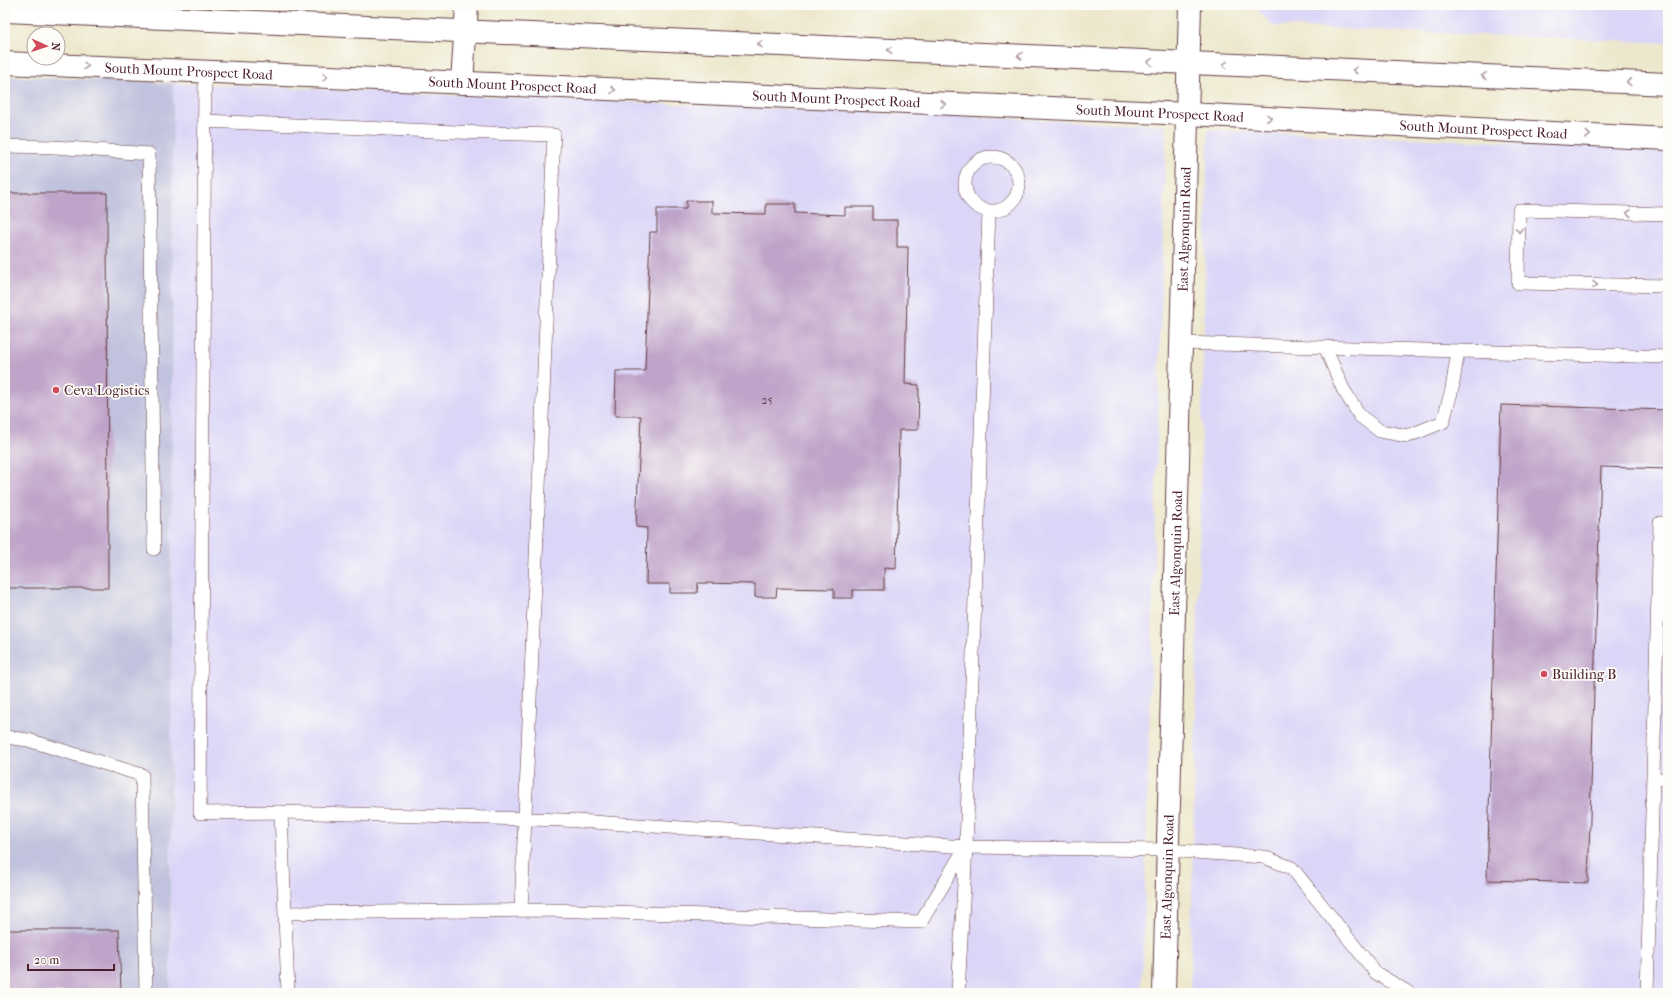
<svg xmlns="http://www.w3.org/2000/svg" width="1673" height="998" font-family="'IM FELL French Canon',serif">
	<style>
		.built { fill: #dbd6f7 }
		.industrial { fill: #c1c2dd }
		.building { fill: #bfa4c9 }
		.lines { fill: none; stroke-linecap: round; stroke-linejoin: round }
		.lane-casing { stroke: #623d43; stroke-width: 14 }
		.street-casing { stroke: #623d43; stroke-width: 24 }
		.secondary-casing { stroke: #623d43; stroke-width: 24 }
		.lane { stroke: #fff; stroke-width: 13 }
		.street { stroke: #fff; stroke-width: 22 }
		.secondary { stroke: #fff; stroke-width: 22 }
		.oneway { stroke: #ae9aa0 }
		.poi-dot { fill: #d1495b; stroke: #fdfcf7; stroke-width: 1.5 }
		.labels { text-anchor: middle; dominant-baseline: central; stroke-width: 3.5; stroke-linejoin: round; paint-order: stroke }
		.number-label { font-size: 12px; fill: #674052 }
		.street-label { font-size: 14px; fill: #4a1f2b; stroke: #fdfcf7 }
		.poi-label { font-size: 14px; fill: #4a1f2b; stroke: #fdfcf7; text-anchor: start }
	</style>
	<rect width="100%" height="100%" fill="#fdfcf7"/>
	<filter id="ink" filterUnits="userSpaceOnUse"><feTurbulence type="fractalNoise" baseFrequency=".025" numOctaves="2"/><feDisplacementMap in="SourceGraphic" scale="8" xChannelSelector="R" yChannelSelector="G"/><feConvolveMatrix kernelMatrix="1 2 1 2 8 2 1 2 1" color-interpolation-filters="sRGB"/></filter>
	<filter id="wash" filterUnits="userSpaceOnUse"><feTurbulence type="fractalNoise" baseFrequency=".012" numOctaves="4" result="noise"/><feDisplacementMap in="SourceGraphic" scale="16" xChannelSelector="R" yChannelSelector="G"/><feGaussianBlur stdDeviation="0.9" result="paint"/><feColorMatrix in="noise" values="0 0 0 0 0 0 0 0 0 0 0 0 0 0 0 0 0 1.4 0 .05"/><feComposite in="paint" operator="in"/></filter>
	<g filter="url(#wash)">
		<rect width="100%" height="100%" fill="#ede8cd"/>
		<path class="built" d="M 1253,5 L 1668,5 L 1668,43 L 1273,26 Z
			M 173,83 L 1166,125 L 1142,993 L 170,993 Z
			M 1208,130 L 1668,149 L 1668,993 L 1190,993 Z"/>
		<path class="industrial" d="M 5,76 L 173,83 L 170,993 L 5,993 Z"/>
		<g id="blocks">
			<path class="building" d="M 5,193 L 107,193 L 108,588 L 5,588 Z
				M 686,201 L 712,201 L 712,213 L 766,214 L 766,204 L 795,204 L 795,213 L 845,215 L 845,207 L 873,207 L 873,220 L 897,220 L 897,247 L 908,247 L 905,384 L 919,385 L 918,430 L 899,430 L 896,569 L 884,568 L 884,590 L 853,590 L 853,598 L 834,598 L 834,589 L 777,588 L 776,597 L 755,597 L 755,584 L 698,583 L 697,593 L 670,593 L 670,584 L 646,584 L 647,528 L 636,527 L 641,416 L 615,416 L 616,371 L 645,371 L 650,232 L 657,232 L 657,209 L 686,209 Z
				M 1501,405 L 1668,410 L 1668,469 L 1601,467 L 1588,883 L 1487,880 Z
				M 5,930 L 119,930 L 121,993 L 5,993 Z"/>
		</g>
	</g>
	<g filter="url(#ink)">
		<use href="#blocks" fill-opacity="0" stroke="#623d43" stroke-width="1"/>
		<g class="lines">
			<g class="lane-casing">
				<path id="lane" d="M 205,72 L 200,813 L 281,812 L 288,993
					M 205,121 L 456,132 L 554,135 L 521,910
					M 5,146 L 54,147 L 149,154 L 154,549
					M965 184a27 27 0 1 1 54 0a27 27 0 1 1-54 0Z
					M 1668,214 L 1519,210 L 1518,283 L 1668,286
					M 1181,343 L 1668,357
					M 1325,347 L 1343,389 L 1360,416 L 1380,431 L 1408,436 L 1443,422 L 1452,389 L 1458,351
					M 5,737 L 28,740 L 142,775 L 146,993
					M 1653,779 L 1668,779
					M 281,812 L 563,820 L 966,847 L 1167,850 L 1264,857 L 1292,868 L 1376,973 L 1409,993
					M 286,913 L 548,910 L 921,922 L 965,848
					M 958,993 L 966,847 L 989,211
					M 1647,993 L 1660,523 L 1668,523"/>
			</g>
			<g class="street-casing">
				<path id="street" d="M 462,83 L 467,5"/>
			</g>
			<g class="secondary-casing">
				<g id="secondary">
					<path d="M 5,11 L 1668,84"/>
					<path id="s1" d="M 5,63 L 1188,114 L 1668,139"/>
					<path id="s2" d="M 1164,993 L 1190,5"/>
				</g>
			</g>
			<use href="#lane" class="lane"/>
			<use href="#street" class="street"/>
			<use href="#secondary" class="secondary"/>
		</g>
		<defs><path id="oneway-chevron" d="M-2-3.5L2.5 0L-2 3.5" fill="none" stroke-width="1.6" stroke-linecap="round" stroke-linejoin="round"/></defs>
		<g class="oneway">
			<use href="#oneway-chevron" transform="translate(760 44) rotate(-177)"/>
			<use href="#oneway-chevron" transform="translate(890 50) rotate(-177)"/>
			<use href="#oneway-chevron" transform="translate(1020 56) rotate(-177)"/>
			<use href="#oneway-chevron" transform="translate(1150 62) rotate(-178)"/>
			<use href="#oneway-chevron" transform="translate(1225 65) rotate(-177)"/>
			<use href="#oneway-chevron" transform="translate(86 66) rotate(3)"/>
			<use href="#oneway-chevron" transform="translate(1355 70) rotate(-178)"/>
			<use href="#oneway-chevron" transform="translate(1484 76) rotate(-177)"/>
			<use href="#oneway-chevron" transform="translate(325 77) rotate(2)"/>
			<use href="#oneway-chevron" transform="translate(1629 82) rotate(-177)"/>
			<use href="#oneway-chevron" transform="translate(613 90) rotate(3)"/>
			<use href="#oneway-chevron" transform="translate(943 104) rotate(2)"/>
			<use href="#oneway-chevron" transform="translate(1269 118) rotate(3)"/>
			<use href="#oneway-chevron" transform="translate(1588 135) rotate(3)"/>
			<use href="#oneway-chevron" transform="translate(1629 213) rotate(-178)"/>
			<use href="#oneway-chevron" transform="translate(1519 230) rotate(91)"/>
			<use href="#oneway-chevron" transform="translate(1595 285) rotate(1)"/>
		</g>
	</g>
	<g class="poi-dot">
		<circle cx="56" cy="390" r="4"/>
		<circle cx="1544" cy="674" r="4"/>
	</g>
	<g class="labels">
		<g class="number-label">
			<text x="767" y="400">25</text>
		</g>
		<g class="street-label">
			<text stroke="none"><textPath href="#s1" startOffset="184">South Mount Prospect Road</textPath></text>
			<text stroke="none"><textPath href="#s1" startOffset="508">South Mount Prospect Road</textPath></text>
			<text stroke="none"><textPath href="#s1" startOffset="832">South Mount Prospect Road</textPath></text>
			<text stroke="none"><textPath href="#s1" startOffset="1156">South Mount Prospect Road</textPath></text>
			<text stroke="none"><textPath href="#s1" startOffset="1480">South Mount Prospect Road</textPath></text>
			<text stroke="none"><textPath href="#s2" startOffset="764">East Algonquin Road</textPath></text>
			<text stroke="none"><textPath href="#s2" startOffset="440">East Algonquin Road</textPath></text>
			<text stroke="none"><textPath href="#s2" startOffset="116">East Algonquin Road</textPath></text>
		</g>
		<g class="poi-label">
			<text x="64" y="390">Ceva Logistics</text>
			<text x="1552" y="674">Building B</text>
		</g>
	</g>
	<rect width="1673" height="998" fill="none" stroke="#fdfcf7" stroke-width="20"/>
	<g transform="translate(46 46) rotate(93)"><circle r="19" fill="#fdfcf7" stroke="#b5a4a5"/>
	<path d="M0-3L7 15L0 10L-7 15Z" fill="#d1495b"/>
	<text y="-6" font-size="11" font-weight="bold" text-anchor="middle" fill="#4a1f2b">N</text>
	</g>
	<path d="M28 964v6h86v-6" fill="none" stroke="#4a1f2b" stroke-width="2"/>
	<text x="34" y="964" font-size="12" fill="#4a1f2b" stroke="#fdfcf7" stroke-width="3" paint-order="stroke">20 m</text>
</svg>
